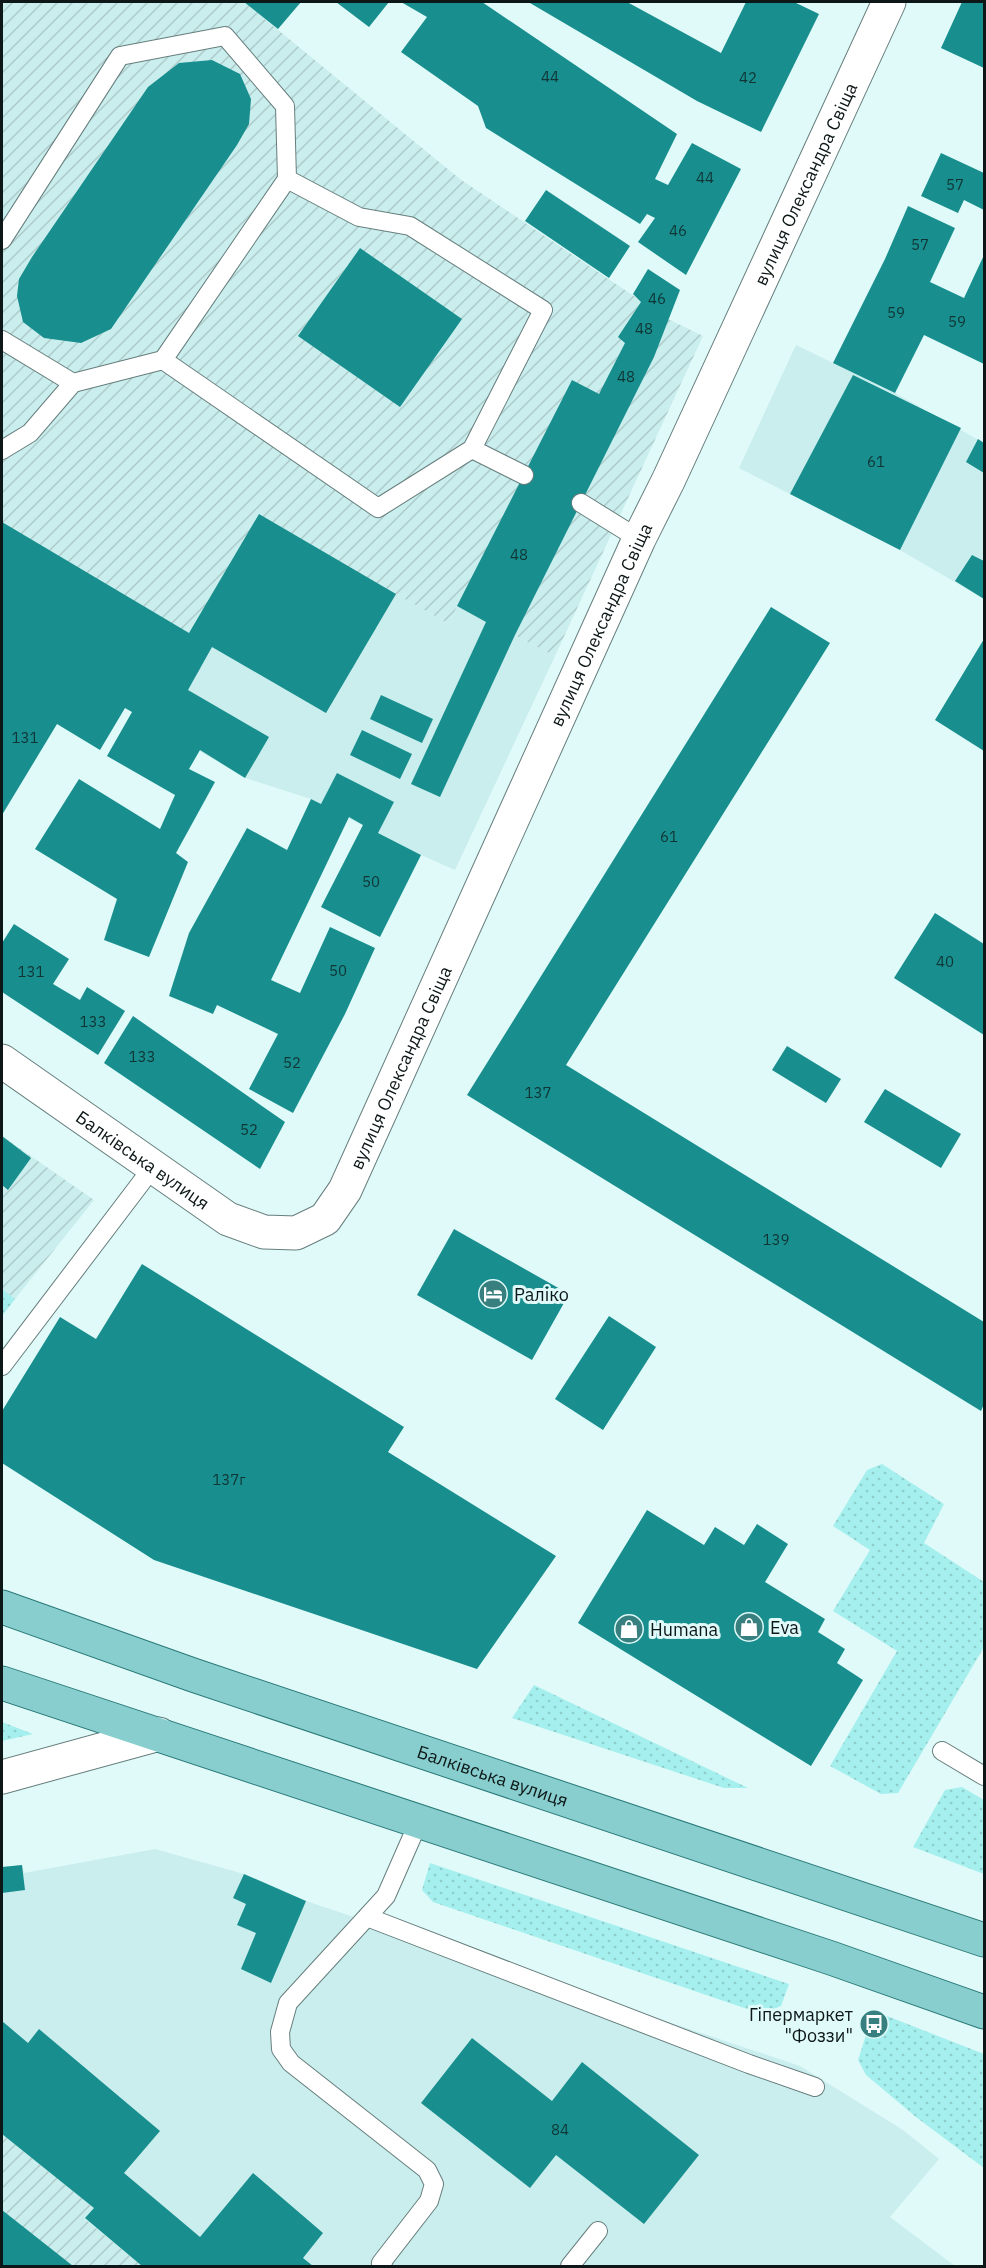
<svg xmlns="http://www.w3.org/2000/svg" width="986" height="2268" font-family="'IBM Plex Sans',sans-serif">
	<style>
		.built { fill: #caeeed }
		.industrial { fill: url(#industrial-furrows) }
		.grass { fill: url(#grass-dots) }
		.building { fill: #188f8e }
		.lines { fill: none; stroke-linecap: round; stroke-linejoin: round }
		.lane-casing { stroke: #667e7d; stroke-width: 20 }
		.street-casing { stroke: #667e7d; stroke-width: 35 }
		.primary-casing { stroke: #2a7978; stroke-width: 35 }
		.lane { stroke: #fff; stroke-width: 18 }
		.street { stroke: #fff; stroke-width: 33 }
		.primary { stroke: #88cece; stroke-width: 33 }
		.labels { text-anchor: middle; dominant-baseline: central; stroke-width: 6; stroke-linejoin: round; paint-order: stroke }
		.number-label { font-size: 15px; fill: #103535 }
		.street-label { font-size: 18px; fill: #0d1717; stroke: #dffaf9 }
		.poi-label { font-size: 18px; fill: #0d1717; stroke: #dffaf9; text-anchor: start }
	</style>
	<defs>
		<pattern id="industrial-furrows" width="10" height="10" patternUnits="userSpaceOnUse" patternTransform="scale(1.5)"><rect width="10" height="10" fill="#caeeed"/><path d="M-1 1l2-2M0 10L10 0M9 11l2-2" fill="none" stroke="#accbca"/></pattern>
		<pattern id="grass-dots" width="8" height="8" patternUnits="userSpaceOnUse" patternTransform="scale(1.5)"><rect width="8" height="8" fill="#a5f0ee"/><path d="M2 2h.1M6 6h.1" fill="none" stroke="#8dcdcb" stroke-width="1.8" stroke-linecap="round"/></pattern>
	</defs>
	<rect width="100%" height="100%" fill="#dffaf9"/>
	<path class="built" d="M 796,345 L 895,393 L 984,443 L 984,599 L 900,550 L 739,468 Z
		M 396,594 L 449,624 L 457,606 L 555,656 L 455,870 L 421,855 L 311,799 L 245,778 L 164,730 L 212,647 Z
		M 155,1849 L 244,1874 L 306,1901 L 800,2066 L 903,2130 L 939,2159 L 890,2217 L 955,2266 L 313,2266 L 303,2258 L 295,2266 L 142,2266 L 85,2218 L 94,2208 L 2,2134 L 2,1867 L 22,1865 L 24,1873 Z"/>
	<path class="industrial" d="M 2,2 L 244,2 L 460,179 L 668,319 L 703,336 L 555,656 L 457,606 L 449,624 L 396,594 L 326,713 L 213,647 L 164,730 L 51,663 L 10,672 L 2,685 Z
		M 2,1136 L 94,1200 L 15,1299 L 2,1289 Z
		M 2,2134 L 94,2208 L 85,2219 L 142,2266 L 2,2266 Z"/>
	<path class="grass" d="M 2,1289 L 15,1299 L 2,1316 Z
		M 882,1464 L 944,1504 L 924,1543 L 984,1582 L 984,1647 L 898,1793 L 881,1794 L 830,1766 L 897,1651 L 833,1611 L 870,1550 L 833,1526 L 867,1470 Z
		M 534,1685 L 748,1788 L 724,1788 L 512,1718 Z
		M 2,1722 L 33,1734 L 2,1741 Z
		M 962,1787 L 984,1800 L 984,1874 L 913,1847 L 945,1790 Z
		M 430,1863 L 789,1984 L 781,2006 L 762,2014 L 433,1902 L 422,1890 Z
		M 887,2016 L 984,2054 L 984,2168 L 916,2117 L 866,2075 L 858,2060 L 871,2020 Z"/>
	<path class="building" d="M 244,2 L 301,2 L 278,29 Z
		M 336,2 L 389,2 L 369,27 Z
		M 401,2 L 482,2 L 677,134 L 655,179 L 668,185 L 692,143 L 741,169 L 686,275 L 638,242 L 655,218 L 647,214 L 640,224 L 486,128 L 478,106 L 401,52 L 427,17 Z
		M 531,2 L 627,2 L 721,53 L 746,2 L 794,2 L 819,14 L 761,132 L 697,101 L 530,3 Z
		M 962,2 L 984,2 L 984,68 L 941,48 Z
		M 212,60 L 240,74 L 251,99 L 249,124 L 237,145 L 111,329 L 81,343 L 44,338 L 23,322 L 17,296 L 19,279 L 32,257 L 148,87 L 179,63 Z
		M 941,153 L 984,173 L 984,210 L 964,200 L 958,213 L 921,196 Z
		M 546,190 L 630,246 L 609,278 L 525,221 Z
		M 908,206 L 955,228 L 930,282 L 964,298 L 984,255 L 984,364 L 924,335 L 895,393 L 833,363 L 885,259 Z
		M 360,248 L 462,319 L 400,407 L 298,336 Z
		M 648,269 L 680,290 L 654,357 L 515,635 L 440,797 L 411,784 L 486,622 L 457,606 L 572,380 L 599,394 L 625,343 L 618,337 L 641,302 L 633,294 Z
		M 853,375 L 961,428 L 900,550 L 790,494 Z
		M 978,439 L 984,443 L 984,473 L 966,462 Z
		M 259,514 L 396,594 L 326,713 L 212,647 L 188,690 L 269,737 L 245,778 L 200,750 L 189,769 L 215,782 L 176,853 L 188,862 L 149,957 L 104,940 L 117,899 L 35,849 L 79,779 L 160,829 L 175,795 L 107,756 L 132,712 L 125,708 L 100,750 L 57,724 L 2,815 L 2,522 L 189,633 Z
		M 972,555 L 984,561 L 984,599 L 955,581 Z
		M 771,607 L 830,643 L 566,1065 L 984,1322 L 984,1404 L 981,1411 L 467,1095 Z
		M 984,639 L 984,751 L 935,720 Z
		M 381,695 L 433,719 L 422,743 L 370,719 Z
		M 362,730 L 412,754 L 400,779 L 350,755 Z
		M 337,773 L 394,802 L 378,833 L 421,855 L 380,937 L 321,907 L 363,825 L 349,817 L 271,980 L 300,993 L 330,927 L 375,948 L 345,1014 L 293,1113 L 249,1089 L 278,1034 L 217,1005 L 213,1014 L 169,996 L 189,933 L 247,828 L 287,850 L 311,799 L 321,804 Z
		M 935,913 L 984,944 L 984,1035 L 894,978 Z
		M 14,924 L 69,959 L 53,984 L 80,1000 L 87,987 L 125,1011 L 98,1055 L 2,992 L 2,943 Z
		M 133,1016 L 285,1122 L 260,1169 L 104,1063 Z
		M 787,1046 L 841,1079 L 826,1103 L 772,1070 Z
		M 885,1089 L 961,1134 L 941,1168 L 864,1122 Z
		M 2,1136 L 31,1158 L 8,1190 L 2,1185 Z
		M 454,1229 L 569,1294 L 532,1360 L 417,1295 Z
		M 142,1264 L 404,1427 L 388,1452 L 556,1556 L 477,1669 L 154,1560 L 2,1463 L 2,1411 L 60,1317 L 96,1339 Z
		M 609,1316 L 656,1347 L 603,1430 L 555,1399 Z
		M 647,1510 L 704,1545 L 715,1527 L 744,1545 L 757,1524 L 788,1544 L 765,1582 L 825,1619 L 818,1632 L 845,1649 L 837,1663 L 863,1680 L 811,1766 L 578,1623 Z
		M 22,1865 L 25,1890 L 2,1893 L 2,1867 Z
		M 244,1874 L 306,1901 L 271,1983 L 241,1969 L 256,1933 L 237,1925 L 246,1904 L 233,1898 Z
		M 2,2021 L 28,2043 L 39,2029 L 160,2131 L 124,2173 L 200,2237 L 253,2173 L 323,2233 L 303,2258 L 313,2266 L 142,2266 L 85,2218 L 94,2208 L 2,2134 Z
		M 472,2038 L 552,2101 L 582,2062 L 699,2155 L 644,2224 L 556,2155 L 530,2188 L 421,2103 Z
		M 2,2210 L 73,2266 L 2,2266 Z"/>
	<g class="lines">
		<g class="lane-casing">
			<path id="lane" d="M 2,240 L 120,56 L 225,36 L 285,106 L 287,179
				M 2,340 L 73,383 L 163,360 L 287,179 L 359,217 L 410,226 L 543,310 L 472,449 L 378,508 L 163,360
				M 472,449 L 524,475
				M 2,450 L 30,433 L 73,383
				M 581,503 L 639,539
				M 2,1366 L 153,1167
				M 942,1751 L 984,1776
				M 367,1917 L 749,2064 L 815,2087
				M 383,2266 L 381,2263 L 429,2201 L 434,2184 L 427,2170 L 291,2063 L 281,2049 L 280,2032 L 288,2003 L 386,1896 L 419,1821
				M 570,2266 L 598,2231"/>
		</g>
		<g class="street-casing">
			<g id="street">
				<path id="s1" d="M 2,1061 L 228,1219 L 264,1232 L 296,1233 L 325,1219 L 345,1190 L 639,539 L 669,479 L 889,2"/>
				<path d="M 2,1777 L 159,1734"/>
			</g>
		</g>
		<g class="primary-casing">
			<g id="primary">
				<path id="s2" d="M 2,1607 L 193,1675 L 984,1940"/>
				<path d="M 2,1683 L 831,1958 L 984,2012"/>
			</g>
		</g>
		<use href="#lane" class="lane"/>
		<use href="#street" class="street"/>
		<use href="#primary" class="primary"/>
	</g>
	<defs>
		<g id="hotel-disc" transform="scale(1.5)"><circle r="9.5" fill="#37807f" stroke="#dffaf9"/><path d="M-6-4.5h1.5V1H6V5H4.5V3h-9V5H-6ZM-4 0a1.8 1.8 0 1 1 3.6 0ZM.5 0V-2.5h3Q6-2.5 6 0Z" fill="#fff"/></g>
		<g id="shop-disc" transform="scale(1.5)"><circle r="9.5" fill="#37807f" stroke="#dffaf9"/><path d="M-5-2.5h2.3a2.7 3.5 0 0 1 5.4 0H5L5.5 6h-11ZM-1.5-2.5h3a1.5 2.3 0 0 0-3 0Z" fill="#fff"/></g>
		<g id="bus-disc" transform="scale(1.5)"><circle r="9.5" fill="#37807f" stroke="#dffaf9"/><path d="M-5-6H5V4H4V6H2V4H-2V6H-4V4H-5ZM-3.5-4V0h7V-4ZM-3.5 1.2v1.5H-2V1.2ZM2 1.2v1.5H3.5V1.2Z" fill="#fff"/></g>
	</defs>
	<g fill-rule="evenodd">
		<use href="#hotel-disc" x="493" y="1294"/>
		<use href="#shop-disc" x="749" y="1627"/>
		<use href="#shop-disc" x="629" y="1629"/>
		<use href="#bus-disc" x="874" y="2024"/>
	</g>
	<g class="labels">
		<g class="number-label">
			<text x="550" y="76">44</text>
			<text x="748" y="77">42</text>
			<text x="705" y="177">44</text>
			<text x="955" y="184">57</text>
			<text x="678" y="230">46</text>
			<text x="920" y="244">57</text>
			<text x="657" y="298">46</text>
			<text x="896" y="312">59</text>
			<text x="957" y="321">59</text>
			<text x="644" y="328">48</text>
			<text x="626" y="376">48</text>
			<text x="876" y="461">61</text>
			<text x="519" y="554">48</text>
			<text x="25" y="737">131</text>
			<text x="669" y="836">61</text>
			<text x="371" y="881">50</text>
			<text x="945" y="961">40</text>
			<text x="338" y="970">50</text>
			<text x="31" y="971">131</text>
			<text x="93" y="1021">133</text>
			<text x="142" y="1056">133</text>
			<text x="292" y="1062">52</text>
			<text x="538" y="1092">137</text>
			<text x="249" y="1129">52</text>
			<text x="776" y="1239">139</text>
			<text x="229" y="1479">137г</text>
			<text x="560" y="2129">84</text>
		</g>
		<g class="street-label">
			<text stroke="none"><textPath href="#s1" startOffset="1520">вулиця Олександра Свіща</textPath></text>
			<text stroke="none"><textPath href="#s1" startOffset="1034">вулиця Олександра Свіща</textPath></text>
			<text stroke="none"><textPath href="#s1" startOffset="548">вулиця Олександра Свіща</textPath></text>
			<text stroke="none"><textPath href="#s1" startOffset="172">Балківська вулиця</textPath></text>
			<text stroke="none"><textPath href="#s2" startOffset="519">Балківська вулиця</textPath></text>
		</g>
		<g class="poi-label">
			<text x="514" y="1294">Раліко</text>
			<text x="770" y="1627">Eva</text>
			<text x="650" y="1629">Humana</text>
			<text x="853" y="2014" text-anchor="end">Гіпермаркет<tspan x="853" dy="21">"Фоззи"</tspan></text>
		</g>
	</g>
	<rect width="986" height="2268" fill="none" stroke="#0d1717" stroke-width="6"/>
</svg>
